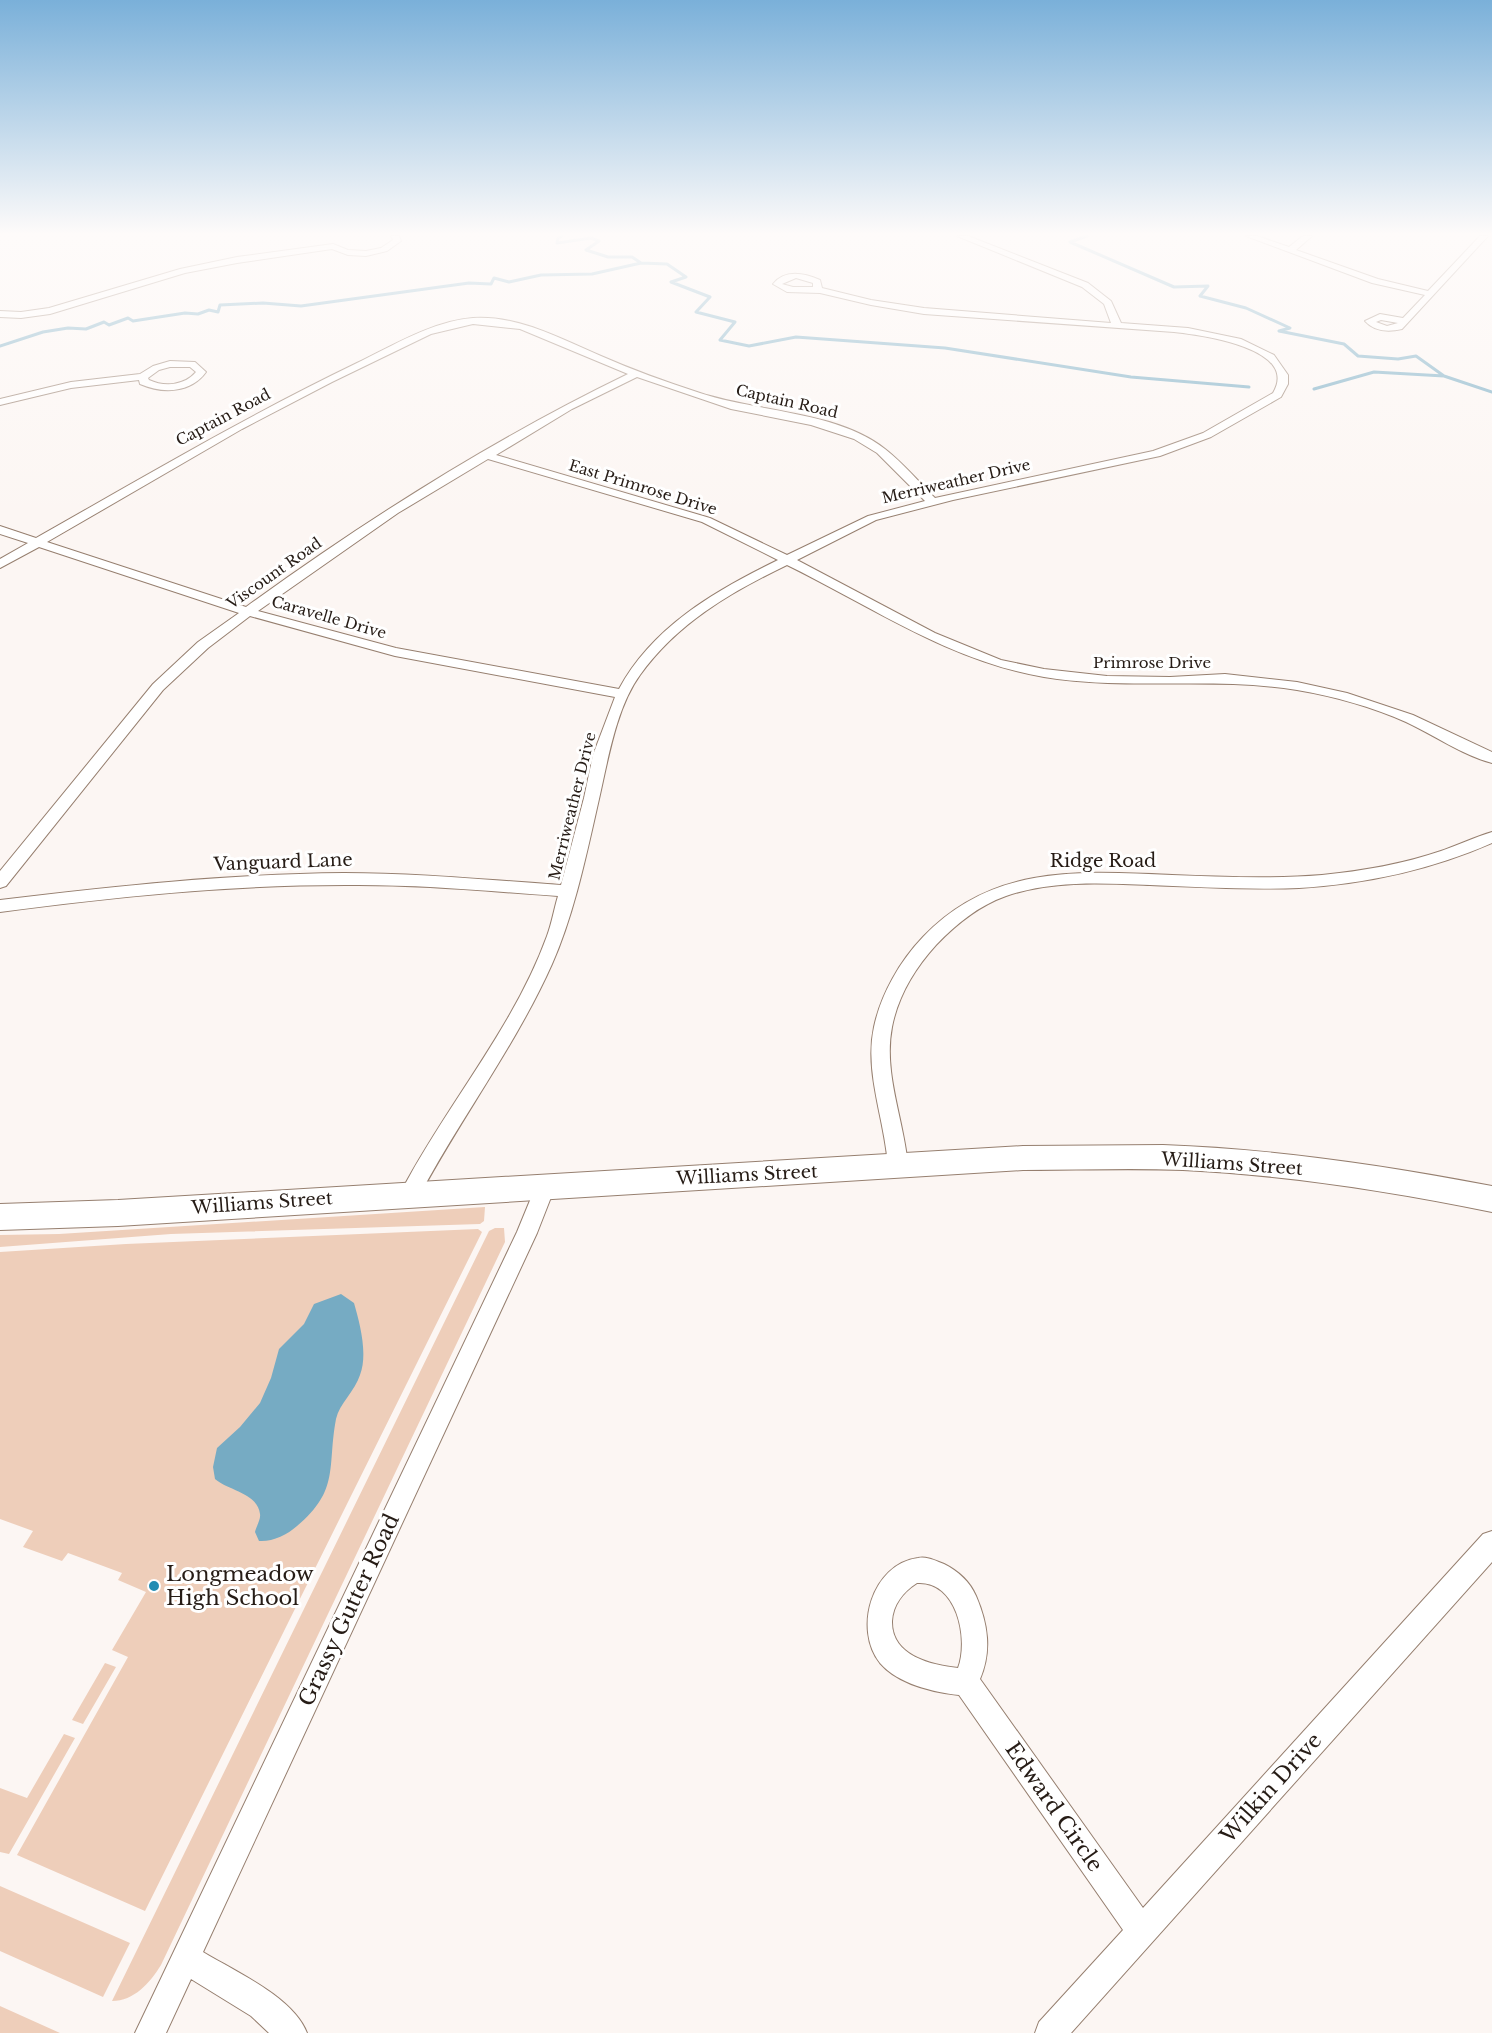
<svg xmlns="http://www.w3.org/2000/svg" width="1492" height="2033" font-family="'Libre Baskerville',serif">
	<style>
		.green { fill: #eeceba }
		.water { fill: #76abc3 }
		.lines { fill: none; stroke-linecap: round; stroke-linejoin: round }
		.stream { stroke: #76abc3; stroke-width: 3 }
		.minor-casing { stroke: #967f6f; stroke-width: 2 }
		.secondary-casing { stroke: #967f6f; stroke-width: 2 }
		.minor { fill: #fff; fill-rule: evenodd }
		.secondary { fill: #fff; fill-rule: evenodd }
		.poi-dot { fill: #218cb3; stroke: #fff; stroke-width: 2 }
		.labels { text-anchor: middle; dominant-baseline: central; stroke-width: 6; stroke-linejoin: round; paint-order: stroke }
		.far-street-label { font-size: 15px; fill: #261c16; stroke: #fff }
		.street-label { font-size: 18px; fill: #261c16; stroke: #fff }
		.near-poi-label { font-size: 21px; fill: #261c16; stroke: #fff; text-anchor: start }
		.near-street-label { font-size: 21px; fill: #261c16; stroke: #fff }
	</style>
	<rect width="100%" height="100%" fill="#fcf6f3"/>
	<path class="green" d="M 485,1207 L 484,1221 L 480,1224 L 171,1234 L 0,1247 L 0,1235 L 59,1234 Z
		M 495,1228 L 504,1228 L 505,1242 L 161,1965 C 150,1983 134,2001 112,2001 L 489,1231 Z
		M 478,1229 L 482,1232 L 145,1911 L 17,1855 L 128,1657 L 112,1650 L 146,1592 L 118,1580 L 122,1573 L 68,1553 L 62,1561 L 23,1547 L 33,1531 L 0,1519 L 0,1252 L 126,1244 Z
		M 105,1663 L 116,1667 L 83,1724 L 72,1720 Z
		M 64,1734 L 75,1738 L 9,1854 L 0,1852 L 0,1788 L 27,1798 Z
		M 0,1886 L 130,1943 L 103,1997 L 0,1951 Z
		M 0,2006 L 60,2033 L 0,2033 Z"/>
	<path class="water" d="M 341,1294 L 354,1303 C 360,1324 368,1354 360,1375 C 355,1391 339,1404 336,1419 C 327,1467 340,1490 297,1526 C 287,1535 272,1542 259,1541 L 255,1532 C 256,1527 261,1519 260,1514 C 258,1493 227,1490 215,1479 L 213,1467 L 217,1448 L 240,1427 L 260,1403 L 271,1378 L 279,1349 L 304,1324 L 314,1304 Z"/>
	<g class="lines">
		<path class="stream" d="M 562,236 L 558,238 L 557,243 L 591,238 L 599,241 L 586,250 L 608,257 L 632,257 L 641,263 L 667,264 L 686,277 L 671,282 L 710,297 L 696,312 L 735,322 L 720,340 L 749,346 L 796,337 L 945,348 L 1131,377 L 1249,387
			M 1087,236 L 1070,242 L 1174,287 L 1208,286 L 1200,296 L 1246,308 L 1290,328 L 1279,331 L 1344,344 L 1358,356 L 1398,359 L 1416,356 L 1444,376
			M 0,346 L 43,332 L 68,328 L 86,329 L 104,322 L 109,325 L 128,318 L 133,321 L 185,313 L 198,314 L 209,310 L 218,312 L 220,305 L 263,303 L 301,306 L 469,283 L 491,284 L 494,278 L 509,282 L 541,275 L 592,274 L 641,263
			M 1314,389 L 1374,372 L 1444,376 L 1492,392"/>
		<g class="minor-casing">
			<path id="minor" d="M 391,236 L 399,236 L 401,241 L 387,251 L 366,256 L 348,255 L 332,249 L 237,263 L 185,273 L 50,314 L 21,318 L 0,317 L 0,311 L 21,312 L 49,308 L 180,269 L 237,257 L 333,244 L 348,250 L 366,251 L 381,248 L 393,240 Z
				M 957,236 L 968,236 L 1088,283 L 1111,301 L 1121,323 L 1188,328 L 1241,339 L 1274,355 L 1288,375 L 1288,384 L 1281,397 L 1211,437 L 1160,456 L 953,500 L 876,520 L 797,560 L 935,633 L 1001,660 L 1044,669 L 1107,676 L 1170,677 L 1225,674 L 1297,682 L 1347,693 L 1413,715 L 1492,752 L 1492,763 C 1462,755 1434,735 1406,722 C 1372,707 1333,696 1297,690 C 1213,676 1128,691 1044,677 C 949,661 871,606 787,565 C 731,592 677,623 640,675 C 616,708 608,760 599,799 C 587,852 574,915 552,964 C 515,1047 459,1120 417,1200 L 410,1203 L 403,1200 L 400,1194 L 403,1188 C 448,1103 514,1027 547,936 C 552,923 554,909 558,896 C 487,891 416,884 345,885 C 229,885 114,897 0,912 L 0,900 C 114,886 229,874 344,873 C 416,873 489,880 561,885 L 584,798 L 593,755 L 615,697 L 395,656 L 250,616 L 208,648 L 163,690 L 6,886 L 0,888 L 0,871 L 153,684 L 198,642 L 239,613 L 39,547 L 0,568 L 0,559 L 28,543 L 0,534 L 0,526 L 36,538 C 142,478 247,416 357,363 C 392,346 433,321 473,318 C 518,315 561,339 601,356 C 633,370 666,382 700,393 C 757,412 837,411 885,449 C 903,463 919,482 935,498 L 1153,451 L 1203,433 L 1273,393 C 1300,348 1201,335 1174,332 L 924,314 L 871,305 L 820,293 L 787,292 L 773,284 C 785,269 804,273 820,280 L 822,288 L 871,300 L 924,308 L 1111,323 L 1104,304 L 1082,287 ZM 796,278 L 813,283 L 813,287 L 793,287 L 782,284 ZM 473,324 L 520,329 L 628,374 C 494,439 367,519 246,607 L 47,542 L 242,429 L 332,382 L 431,334 ZM 637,377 L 731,409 L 811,425 L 854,439 L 877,453 L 925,501 L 868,516 L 787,555 L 710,518 L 496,455 L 572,409 ZM 488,459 L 702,522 L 778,560 C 716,590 652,627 619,689 L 396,648 L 258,611 L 398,513 Z
				M 1246,236 L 1257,236 L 1289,247 L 1303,236 L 1312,236 L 1296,250 L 1378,279 L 1428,291 L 1480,236 L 1488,236 L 1402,329 C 1389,332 1375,332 1365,321 L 1380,314 L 1403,318 L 1425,295 L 1372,283 ZM 1381,320 L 1398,323 L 1387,326 L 1376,322 Z
				M 170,361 L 195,362 L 206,372 C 191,393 163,394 140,384 L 139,380 L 71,388 L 0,405 L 0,399 L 71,382 L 140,374 L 153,366 ZM 170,367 L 190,367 L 196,372 C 184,386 164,387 149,380 L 148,378 L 159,370 Z
				M 1492,832 L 1492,843 C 1431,870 1365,884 1299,888 C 1249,890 1199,887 1150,885 C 1102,883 1052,880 1006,896 C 978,906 956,924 936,945 C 915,968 898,996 892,1027 C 883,1073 904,1120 908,1166 L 905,1172 L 898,1175 L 891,1172 L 888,1166 C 885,1120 864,1073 874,1027 C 881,994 900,961 923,937 C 992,864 1080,871 1172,875 C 1222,877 1272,879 1322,875 C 1362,871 1403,864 1441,851 C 1458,845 1475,837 1492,832 Z
				M 545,1178 L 552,1181 L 555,1187 L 537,1233 L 203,1952 C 236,1972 293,1997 307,2033 L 269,2033 L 251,2016 L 191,1979 L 166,2033 L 135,2033 L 517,1232 L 538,1181 Z
				M 1492,1531 L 1492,1562 L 1071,2033 L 1035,2033 L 1039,2022 L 1123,1930 L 959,1695 C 933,1692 898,1684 880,1663 C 853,1629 872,1564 918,1558 C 927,1556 936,1561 944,1564 C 958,1571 970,1582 976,1596 C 988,1624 992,1651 980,1679 L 1143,1908 L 1483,1534 ZM 917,1583 C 957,1580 969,1639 958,1668 C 931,1665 891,1656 892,1621 C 893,1605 903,1592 917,1583 Z"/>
		</g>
		<g class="secondary-casing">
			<path id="secondary" d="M 1163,1145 C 1274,1149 1383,1165 1492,1186 L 1492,1212 C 1390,1191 1287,1175 1183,1170 C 1130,1168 1076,1170 1023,1170 L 118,1226 L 0,1230 L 0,1204 L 118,1200 L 1023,1146 Z"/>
		</g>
		<use href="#minor" class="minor"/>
		<use href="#secondary" class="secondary"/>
	</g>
	<linearGradient id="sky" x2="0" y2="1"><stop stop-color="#7ab0d9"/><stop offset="0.45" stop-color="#fefbfa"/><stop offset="1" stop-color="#fefbfa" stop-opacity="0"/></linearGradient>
	<rect width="1492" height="520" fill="url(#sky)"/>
	<circle class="poi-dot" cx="154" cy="1586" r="6"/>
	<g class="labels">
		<g class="far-street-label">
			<text transform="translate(787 401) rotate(13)">Captain Road</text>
			<text transform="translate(223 417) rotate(-28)">Captain Road</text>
			<text transform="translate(956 481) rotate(-13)">Merriweather Drive</text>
			<text transform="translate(643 487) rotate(17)">East Primrose Drive</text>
			<text transform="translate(274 573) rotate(-35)">Viscount Road</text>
			<text transform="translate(329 617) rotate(16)">Caravelle Drive</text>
			<text x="1152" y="662">Primrose Drive</text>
			<text transform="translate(572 806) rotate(-76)">Merriweather Drive</text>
		</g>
		<g class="street-label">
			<text x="1103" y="861">Ridge Road</text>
			<text transform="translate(283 862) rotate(-2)">Vanguard Lane</text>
			<text transform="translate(1232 1164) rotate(4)">Williams Street</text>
			<text transform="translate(747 1175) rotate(-3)">Williams Street</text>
			<text transform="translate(262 1203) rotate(-4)">Williams Street</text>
		</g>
		<g class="near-poi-label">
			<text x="166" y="1574">Longmeadow<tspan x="166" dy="24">High School</tspan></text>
		</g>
		<g class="near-street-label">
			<text transform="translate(349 1610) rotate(-65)">Grassy Gutter Road</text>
			<text transform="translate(1271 1788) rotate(-48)">Wilkin Drive</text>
			<text transform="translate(1054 1807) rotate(55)">Edward Circle</text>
		</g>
	</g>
</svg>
